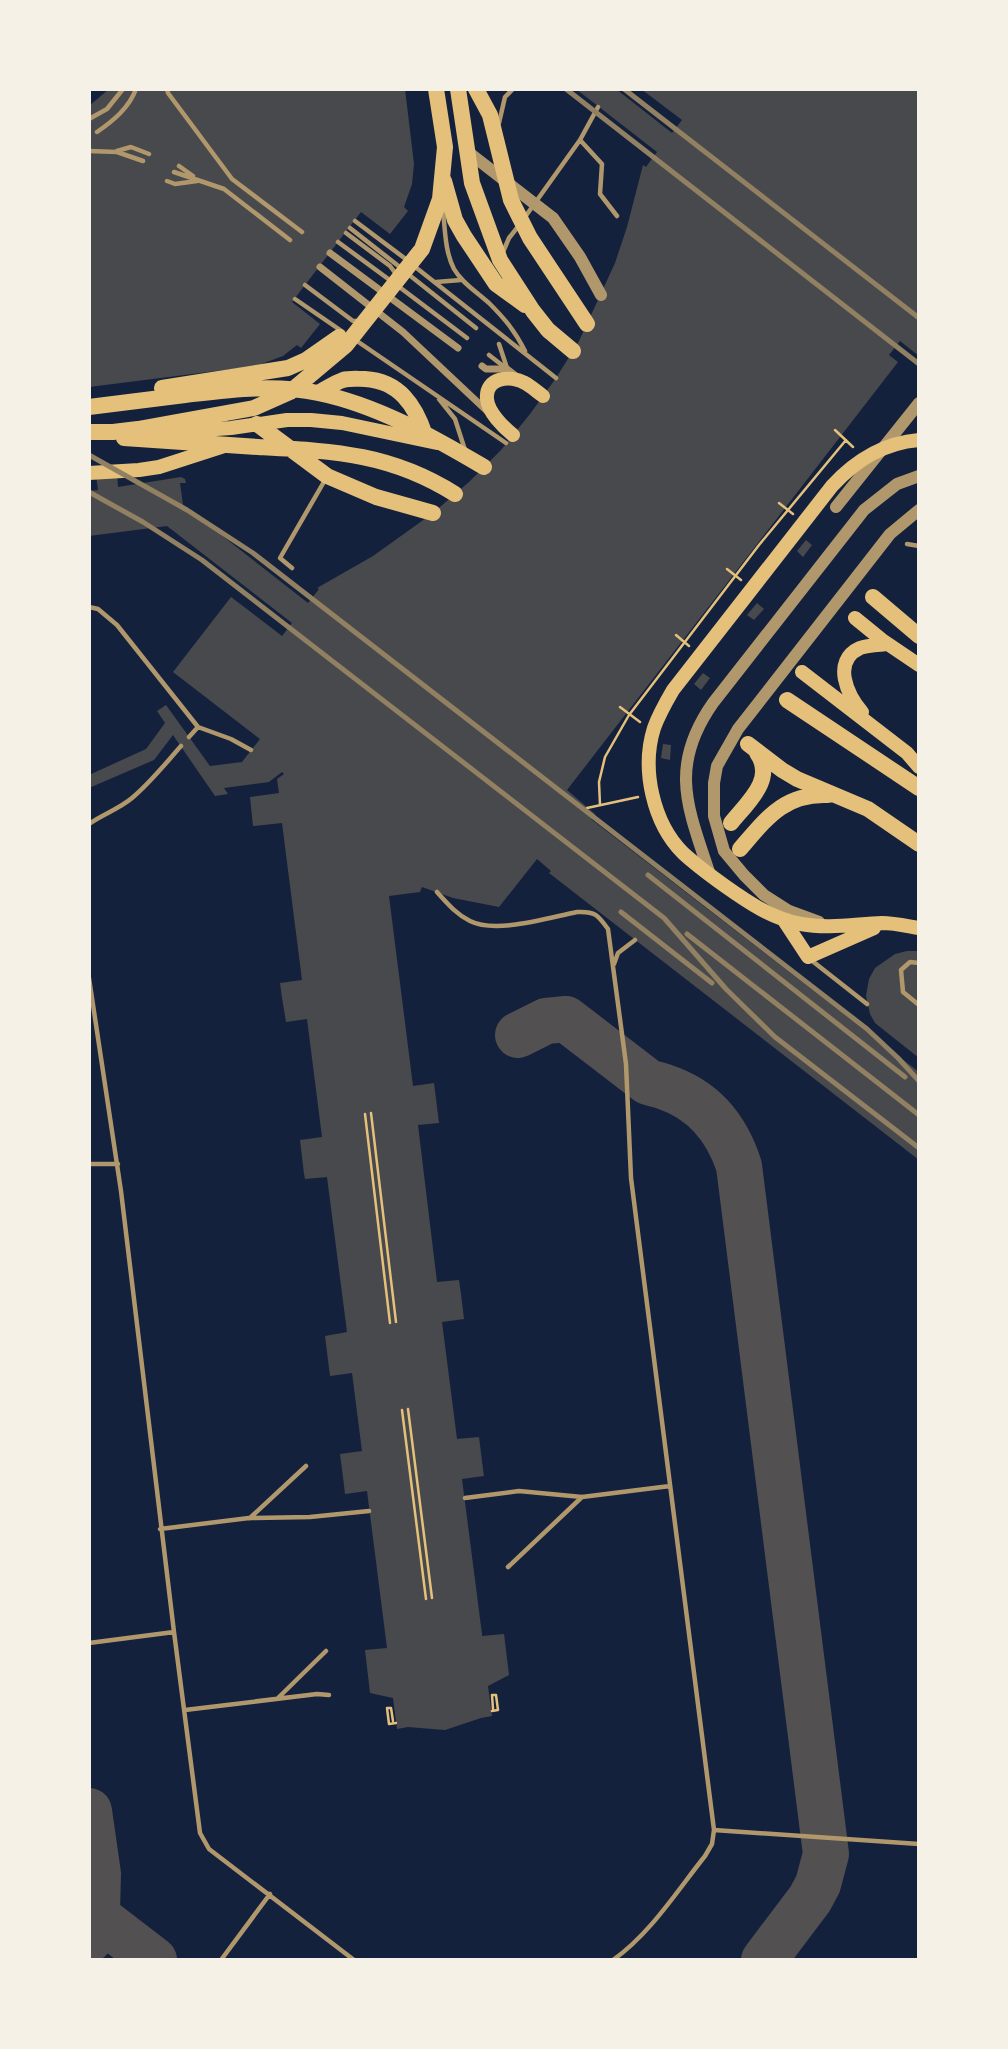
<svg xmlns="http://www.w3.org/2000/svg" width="1008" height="2049" font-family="Jost,sans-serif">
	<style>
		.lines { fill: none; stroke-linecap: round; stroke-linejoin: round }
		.taxiway { stroke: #525050; stroke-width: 46 }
		.building { fill: #48494c }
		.path { stroke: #e5c07b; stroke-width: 2.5 }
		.service { stroke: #b1986c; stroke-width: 4.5 }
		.minor { stroke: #b1986c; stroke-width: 7 }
		.tertiary { stroke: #b1986c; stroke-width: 12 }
		.secondary { stroke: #e5c07b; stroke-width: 14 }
		.primary { stroke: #e5c07b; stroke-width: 16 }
		.rail { stroke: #918062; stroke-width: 5 }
	</style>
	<rect width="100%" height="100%" fill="#14213d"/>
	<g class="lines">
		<path class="taxiway" d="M 518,1035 L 546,1021 L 566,1019 L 648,1082 C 654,1084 660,1085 665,1087 C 704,1100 727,1129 739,1166 L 826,1854 L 818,1884 L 810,1899 L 764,1960
			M 89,1811 L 98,1874 L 97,1912 L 89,1940
			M 89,1910 L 154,1960"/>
	</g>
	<path class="building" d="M 109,89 L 405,89 L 414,164 L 412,184 L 404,207 L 408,211 L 390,234 L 361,212 L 292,302 L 320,324 L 301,348 L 297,345 L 283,356 L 256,366 L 89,387 L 89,106 Z
		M 576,89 L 616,89 L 672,133 L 682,120 L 641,89 L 919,89 L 919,356 L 900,341 L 889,355 L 898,362 L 567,790 L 595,814 L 591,819 L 919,1072 L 919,1160 L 549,873 L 551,871 L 537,859 L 499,907 L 453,898 L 422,887 L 420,892 L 389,896 L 413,1086 L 434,1083 L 439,1123 L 418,1125 L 437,1282 L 459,1280 L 461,1294 L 464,1319 L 442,1322 L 457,1439 L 479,1437 L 483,1469 L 484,1476 L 462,1479 L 482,1634 L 482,1636 L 504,1634 L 509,1675 L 488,1686 L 492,1716 L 481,1718 L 445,1730 L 408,1727 L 397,1729 L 393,1698 L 370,1693 L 365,1650 L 387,1648 L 367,1491 L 345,1494 L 343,1477 L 340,1454 L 362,1451 L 352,1373 L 330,1376 L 325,1336 L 347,1332 L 327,1177 L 305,1179 L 304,1174 L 300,1140 L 322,1137 L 307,1019 L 286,1022 L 282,998 L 280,983 L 302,980 L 282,823 L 253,826 L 250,797 L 279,793 L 277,779 L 284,774 L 282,772 L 269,782 L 224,788 L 228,794 L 215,796 L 173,735 L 154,760 L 89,788 L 89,775 L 146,749 L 165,723 L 157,711 L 166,705 L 210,766 L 242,762 L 260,739 L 173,672 L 231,597 L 282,636 L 292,623 L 167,526 L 89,536 L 89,491 L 98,490 L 96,475 L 117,473 L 118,487 L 181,477 L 185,479 L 186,483 L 180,483 L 183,505 L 308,603 L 319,589 L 317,588 L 373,556 L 433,513 L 469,482 L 501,450 L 530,414 L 556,378 L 579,341 L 615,263 L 627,227 L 643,165 L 646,167 L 657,152 Z
		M 806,540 L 812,545 L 803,557 L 797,551 Z
		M 757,603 L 764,609 L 754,620 L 747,615 Z
		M 703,673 L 710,678 L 701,690 L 694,684 Z
		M 663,744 L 671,745 L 670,760 L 661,758 Z
		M 907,951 L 919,951 L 919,1058 L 875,1023 L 870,1014 L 866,996 L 869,979 L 875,968 L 895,954 Z"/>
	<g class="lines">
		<path class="path" d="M 835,430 L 853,447
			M 779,503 L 793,514
			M 727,569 L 741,580
			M 676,635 L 689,646
			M 620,707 L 640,722
			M 600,805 L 599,782 L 605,757 L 629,715 L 759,545 L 846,440
			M 587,808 L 638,797
			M 371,1113 L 396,1322
			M 365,1114 L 390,1323
			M 408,1409 L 432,1598
			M 402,1410 L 426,1599
			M 492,1711 L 498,1710 L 496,1695 L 492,1695 L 493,1709
			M 393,1721 L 391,1708 L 387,1708 L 389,1724 L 396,1723"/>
		<path class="service" d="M 167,89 L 168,93 L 232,179 L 302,232
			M 598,107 L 580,140 L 602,164 L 600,194 L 617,216
			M 89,119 L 107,109 L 123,89
			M 499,123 L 505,97 L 513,89
			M 97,132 C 113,121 129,108 136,89
			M 89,151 L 117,152 L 143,161
			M 117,151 L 131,147 L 149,154
			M 179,166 L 193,176
			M 174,172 L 224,189 L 290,240
			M 167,181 L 175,184 L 197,181
			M 443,210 C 445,229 445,252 454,269 C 462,283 477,292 489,303 C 505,319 515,331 525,351
			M 525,217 L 580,140
			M 355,221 L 407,260
			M 350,228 L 401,268
			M 346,233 L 390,266 L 396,274
			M 338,242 L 391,281
			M 503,252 L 509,238 L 520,224
			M 414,266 L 556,378
			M 408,274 L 476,328
			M 436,282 L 461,280
			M 305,285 L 353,321 L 359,321
			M 398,286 L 467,338
			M 295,299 L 343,332
			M 354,339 L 506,443
			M 499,344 L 507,368
			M 489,355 L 507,369
			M 439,399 L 455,419 L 465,450
			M 907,544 L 919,546
			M 292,568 L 280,558 L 325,480
			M 89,607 L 98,609 L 117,625 L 198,727 L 231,739 L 251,750
			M 189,737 L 198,727
			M 89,824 C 103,814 119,809 132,798 C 150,783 165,764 181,746
			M 437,892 C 447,903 456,914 470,921 C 496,934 547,918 577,912 C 595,911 598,915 608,929 L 626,1064 L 631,1178 L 714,1830 L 712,1844 L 705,1856 C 677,1891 650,1934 613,1960
			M 811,960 L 867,1004
			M 919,963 L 910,962 L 901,970 L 903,992 L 919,1005
			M 614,964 L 618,953 L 635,940
			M 89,978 L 121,1191 L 174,1632
			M 89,1164 L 118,1164
			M 465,1498 L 519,1491 L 582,1497 L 670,1486
			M 250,1518 L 306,1466
			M 160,1529 L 249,1518 L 310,1517 L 369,1511
			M 508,1567 L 582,1497
			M 89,1643 L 174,1632 L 200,1833 L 209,1849 L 354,1960
			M 278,1698 L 326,1651
			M 185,1710 L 317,1694 L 329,1695
			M 714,1830 L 919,1844
			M 221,1960 L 270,1894"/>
		<path class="minor" d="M 330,253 L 458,348
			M 320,267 L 403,332 L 487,411
			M 482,366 L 486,369 L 507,369 L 516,376"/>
		<path class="tertiary" d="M 468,152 L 553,218 L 580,257 L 601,295
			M 836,507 L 919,403
			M 710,875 C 688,808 668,767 713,703 L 864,510 L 897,484 L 919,476
			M 819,922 L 789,911 L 764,895 L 744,875 L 724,851 L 714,816 L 714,783 L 717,766 L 738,729 L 890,534 L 919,510"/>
		<path class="secondary" d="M 145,434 L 231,428 L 287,420 L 311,420 L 342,423 L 437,443
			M 513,435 C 503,427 488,412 487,399 C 485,377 510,375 525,383 C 531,386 537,392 543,396
			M 919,440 C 883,443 856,460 832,486 L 673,690 C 666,702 659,714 654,728 C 641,769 653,823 683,853 C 696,865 711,876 725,886 C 749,903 773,919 801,924 C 828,929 855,924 882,923 C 894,923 907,926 919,928
			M 89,473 L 139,470 L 159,467 L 224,446
			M 855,618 L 882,640 L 919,665
			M 802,672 L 907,753 L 919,767
			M 862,712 C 848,696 831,661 860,648 C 868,645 879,645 888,644
			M 783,919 L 808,957 L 874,928"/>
		<path class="primary" d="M 458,89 L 472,183 L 500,260 L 533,311 L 548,330 L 573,351
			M 476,89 L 490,115 L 511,200 L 530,238 L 587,324
			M 444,181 L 455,220 L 464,236 L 496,284 L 525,305
			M 162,388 L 288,368 L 306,360 L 339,337
			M 318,393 C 326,389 334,383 343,380 C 350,378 358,379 365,379 C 399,381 415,405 425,435
			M 89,407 C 121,403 153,399 185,395 C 229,390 274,384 318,393 C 377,405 433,437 484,467
			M 257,424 L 327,476 L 376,497 L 433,513
			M 89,432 L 113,432 L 138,429 L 254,408 L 290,392 L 346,345 L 422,249 L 440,199 L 445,147 L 436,89
			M 124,438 C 168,441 213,444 258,447 C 333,451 390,453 455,494
			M 873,597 L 919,636
			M 787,700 L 919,788
			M 748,744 L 782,770 L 797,779 L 868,809 L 919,844
			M 731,823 C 747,803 776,779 757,753
			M 740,849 C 766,819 784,793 828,795"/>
		<path class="rail" d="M 566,89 L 919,364
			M 624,89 L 919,318
			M 89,455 L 187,510 L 253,553 L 867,1029 L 898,1058 L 919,1081
			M 89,492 L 143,522 L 202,560 L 664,918 L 726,989 L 775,1037 L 919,1148
			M 648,875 L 905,1077
			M 621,912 L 712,983
			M 687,934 L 919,1115"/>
	</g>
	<rect width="1008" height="2049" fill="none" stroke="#f6f1e7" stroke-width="182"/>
</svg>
